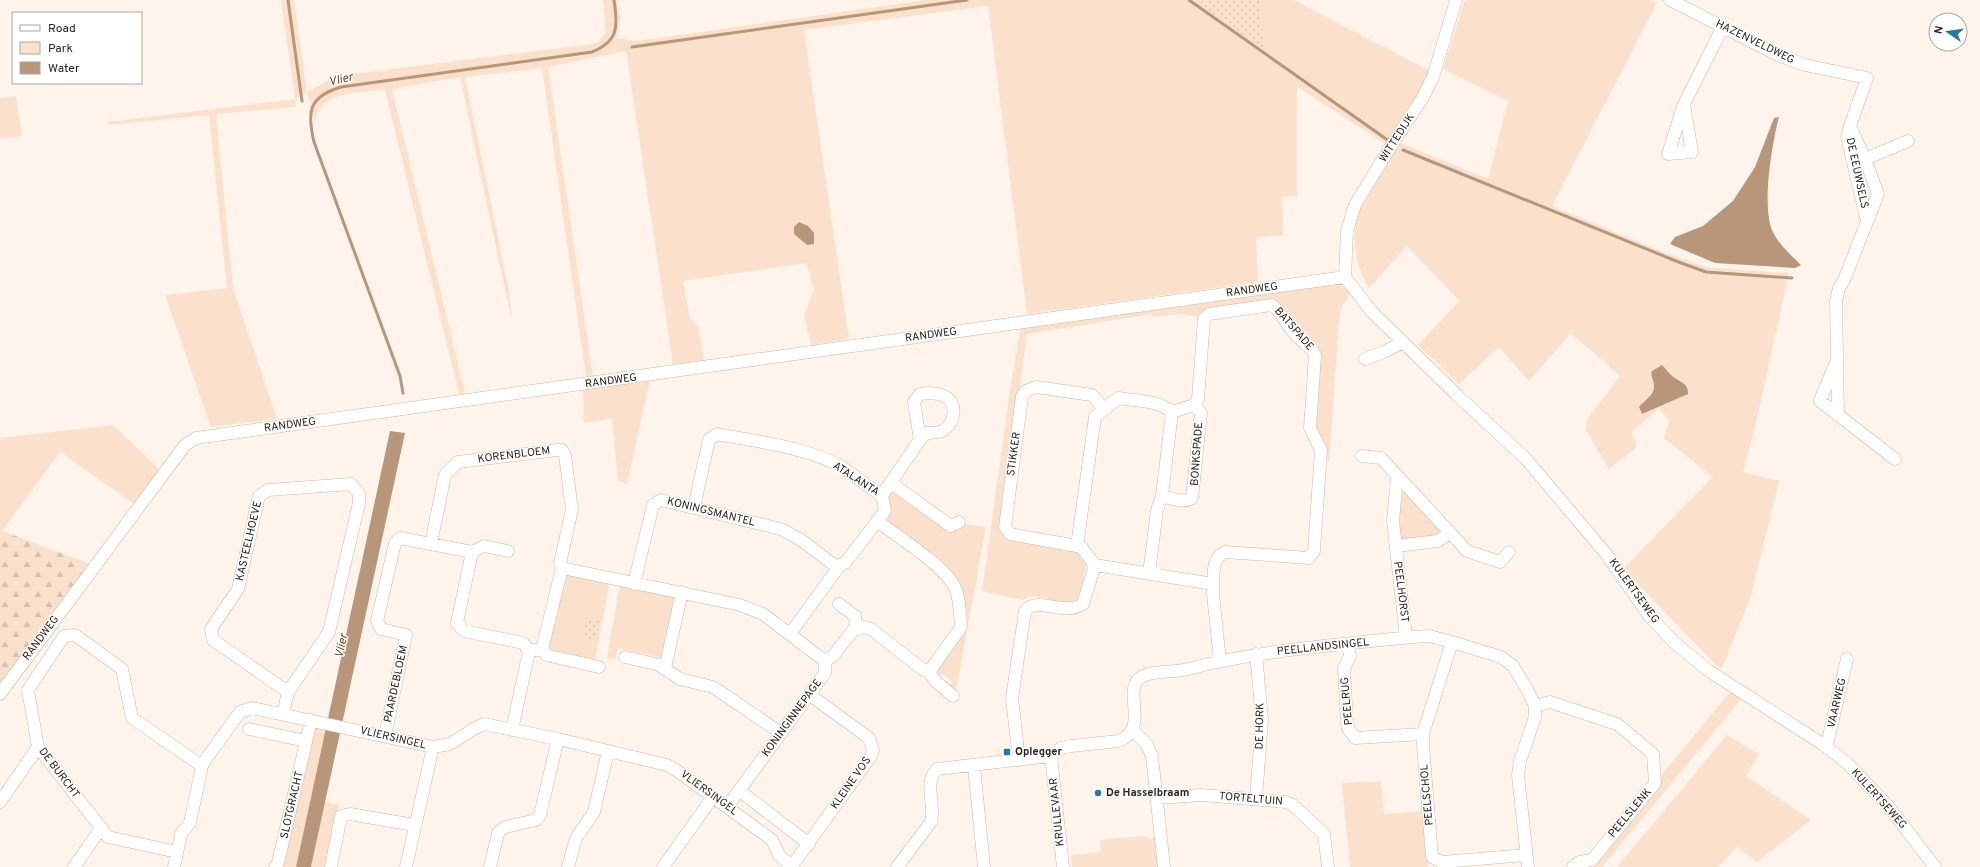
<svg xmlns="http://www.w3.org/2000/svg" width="1980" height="867" font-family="Overpass,sans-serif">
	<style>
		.green { fill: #fbe1cb; fill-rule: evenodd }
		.forest { fill: url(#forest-firs) }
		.park { fill: url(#park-dots) }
		.water { fill: #b79679 }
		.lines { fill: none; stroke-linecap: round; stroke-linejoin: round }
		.stream { stroke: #b79679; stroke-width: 3 }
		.minor-casing { stroke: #d0b7a2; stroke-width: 13 }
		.minor { stroke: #fff; stroke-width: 12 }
		.poi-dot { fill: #2976a8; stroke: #fff; stroke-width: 1.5 }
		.labels { text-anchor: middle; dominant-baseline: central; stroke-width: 3; stroke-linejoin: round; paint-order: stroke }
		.street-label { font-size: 11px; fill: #2d231b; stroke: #fff }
		.poi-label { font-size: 11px; font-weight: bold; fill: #2d231b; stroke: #fff; text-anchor: start }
		.water-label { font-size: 12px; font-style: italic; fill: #754718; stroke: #fff }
	</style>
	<defs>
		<pattern id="forest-firs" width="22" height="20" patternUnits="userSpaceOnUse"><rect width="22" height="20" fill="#fbe1cb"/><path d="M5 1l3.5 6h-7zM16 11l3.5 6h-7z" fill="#d7c1ae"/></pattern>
		<pattern id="park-dots" width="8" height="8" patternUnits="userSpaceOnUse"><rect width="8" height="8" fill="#fbe1cb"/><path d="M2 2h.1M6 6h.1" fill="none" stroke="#d7c1ae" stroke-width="1.8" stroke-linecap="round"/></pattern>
	</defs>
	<rect width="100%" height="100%" fill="#fff4eb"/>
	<path class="green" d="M 281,0 L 294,0 L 307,92 L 337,76 L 592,44 L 598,42 L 606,33 L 603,0 L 617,0 L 621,19 L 616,38 L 637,41 L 927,0 L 1193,0 L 1264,49 L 1259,0 L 1294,0 L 1430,71 L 1415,104 L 1389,146 L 1297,87 L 1297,196 L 1282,197 L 1283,235 L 1256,237 L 1258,282 L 1027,314 L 988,6 L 804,30 L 849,339 L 811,345 L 804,316 L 814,289 L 806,263 L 683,281 L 690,318 L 699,328 L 704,360 L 673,364 L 626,51 L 548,67 L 593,376 L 586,377 L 542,68 L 465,77 L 508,285 L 513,321 L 503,281 L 460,77 L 392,89 L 465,393 L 459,394 L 385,90 C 359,93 321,90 315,121 L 307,92 L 295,99 L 296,107 L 216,114 L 233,288 L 277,419 L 211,427 L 165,295 L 227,288 L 209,115 L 108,125 L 108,122 L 295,99 Z
		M 1465,0 L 1651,0 L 1657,3 L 1552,206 L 1663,252 L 1710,268 L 1789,273 L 1755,428 L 1743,472 L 1779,481 L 1751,596 L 1721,670 L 1623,569 L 1713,477 L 1664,438 L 1669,421 L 1659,408 L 1632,432 L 1636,448 L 1609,469 L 1586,431 L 1587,419 L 1620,376 L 1571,333 L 1529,381 L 1499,347 L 1459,384 L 1418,345 L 1459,301 L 1457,298 L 1407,246 L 1369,288 C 1335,228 1367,192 1401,143 L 1488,179 L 1508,101 L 1443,69 ZM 1668,370 L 1671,375 L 1681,380 L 1688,394 L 1642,414 L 1639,407 L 1652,392 L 1654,387 L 1652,380 Z
		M 16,96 L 22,136 L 0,139 L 0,98 Z
		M 1337,284 L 1349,290 C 1350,299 1345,300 1342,307 C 1340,311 1340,316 1339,320 L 1329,463 L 1315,430 L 1319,358 L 1276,307 L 1200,317 L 1179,314 L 1153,317 L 1152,314 L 1027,334 L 1001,529 L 1078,549 L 1087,562 L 1082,586 L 1077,601 L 1070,603 L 1032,596 L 1022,600 L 982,591 L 1011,384 L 1021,327 Z
		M 650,380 L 627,484 L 618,481 L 612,418 L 584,423 L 583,389 Z
		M 113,425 L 160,470 L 134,504 L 60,452 L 2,531 L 0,530 L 0,438 Z
		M 892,486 L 952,532 L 961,523 L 986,527 L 956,692 L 949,687 L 953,682 L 942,673 L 938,679 L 936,671 L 965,626 L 960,586 L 889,527 L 885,496 Z
		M 1403,489 L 1442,532 L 1434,538 L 1400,539 L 1400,513 Z
		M 567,571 L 610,580 L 593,672 L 586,671 L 588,662 L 548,651 Z
		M 620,582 L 677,595 L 662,658 L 618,648 L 615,660 L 607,658 Z
		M 1731,691 L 1742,698 L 1602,867 L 1577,867 L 1658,779 Z
		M 318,727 L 326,728 L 296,867 L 280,867 L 311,733 Z
		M 1727,735 L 1759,754 L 1746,776 L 1811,820 L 1757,862 L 1737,847 L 1718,867 L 1617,867 Z
		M 1381,781 L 1384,814 L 1423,811 L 1428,867 L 1350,867 L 1342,783 Z
		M 325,802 L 339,805 L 326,867 L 311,867 Z
		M 1143,836 L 1149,838 L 1158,838 L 1162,867 L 1072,867 L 1071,855 L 1101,852 L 1100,840 Z"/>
	<path class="forest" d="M 0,530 L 90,564 L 0,684 Z"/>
	<path class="park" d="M 1193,0 L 1259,0 L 1264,50 Z
		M 586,618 L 600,621 L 596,640 L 582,637 Z"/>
	<path class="water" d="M 1779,117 C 1772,143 1761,209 1773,232 C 1779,245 1791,255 1801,265 L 1795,268 L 1715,263 L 1670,244 L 1675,237 L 1703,226 L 1733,201 L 1755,167 L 1774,118 Z
		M 799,222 L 808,226 L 814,233 L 814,244 L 807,245 L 794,234 L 794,227 Z
		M 1662,365 C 1665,368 1668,372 1671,375 C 1678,381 1689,383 1688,394 L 1642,414 L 1639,407 C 1643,402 1655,394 1654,386 C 1654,380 1650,377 1652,371 Z
		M 390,431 L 405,433 L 311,867 L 296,867 Z"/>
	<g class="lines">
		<path class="stream" d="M 288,0 L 302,101
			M 1189,0 L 1389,141
			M 632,47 L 967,0
			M 1403,150 L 1676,261 L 1706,272 L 1792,278
			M 403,393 L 400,376 L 314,142 C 307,112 308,97 341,87 L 592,52 C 619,41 618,26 614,0"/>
		<g class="minor-casing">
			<path id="minor" d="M 1670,0 L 1778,55 L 1805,65 L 1867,78 L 1850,126 L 1865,159 L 1878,194 L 1844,280 L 1839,288 L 1836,301 L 1838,416
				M 1684,104 L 1692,152 L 1668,154 L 1684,104 L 1723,27
				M 1850,126 L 1847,137 L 1867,221
				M 1865,159 L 1908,141
				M 1345,277 L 1371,311 L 1457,395 L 1526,459 L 1607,555 L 1650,617 L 1676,644 L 1709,671 L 1824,745 L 1847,763 L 1889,807 L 1935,867
				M 1345,277 L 1347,231 L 1355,205 L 1389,149 L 1422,99 L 1433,77 L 1456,0
				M 1365,359 L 1384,352 L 1403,342
				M 1835,364 L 1820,401 L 1895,459
				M 1362,456 L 1381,458 L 1467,551 L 1500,562 L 1509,552
				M 1397,477 L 1393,521 L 1406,637
				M 891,483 L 951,526 L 959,522
				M 882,495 L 920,440 L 914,402 L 920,394 C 928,393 937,392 944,396 C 959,403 955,424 942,431 C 937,433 931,433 926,433 L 920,440
				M 1162,496 C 1171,498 1184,504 1192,498 L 1201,413 L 1194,405
				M 694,507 L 709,440 L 717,434 C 754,441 810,448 842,467 C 856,476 867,487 882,495 L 885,511 L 845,563 L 840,565 L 790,634
				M 431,543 L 445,475 L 458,462 L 557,450 L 562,450 L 565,455 L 572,510 L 560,563 L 562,568
				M 1077,546 L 1010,534 L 1005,527 L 1022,396 L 1026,391 L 1036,387 L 1092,395 L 1104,409
				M 1396,546 L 1438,541 L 1450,533
				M 472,552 L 484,546 L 508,551
				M 1095,565 L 1081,547 L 1077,546 L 1095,417 L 1118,398 C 1136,401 1158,400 1172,412 L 1194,405 L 1198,399 L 1204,319 L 1209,314 L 1272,305 C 1283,313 1287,327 1298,337 C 1304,344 1311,346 1315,355 L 1310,428 L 1321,450 L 1314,551 L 1309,558 L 1225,552 C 1212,559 1214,571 1213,584
				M 1149,574 L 1157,510 L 1162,496 L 1172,412
				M 634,584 L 653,505 L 661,500 L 781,529 L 801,540 L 838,568
				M 839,604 L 855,616 L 856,628
				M 1452,642 L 1423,734 L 1423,745 L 1432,857 L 1442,862 L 1526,855
				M 1348,644 L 1350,656 L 1344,668 L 1347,724 L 1348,728 L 1355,738 L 1423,734
				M 625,657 L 659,665 L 680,679 L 713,687 L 781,733
				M 825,661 L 833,656 L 854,629 L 864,627 L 871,629 L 922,669 L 929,672 L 961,627 C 960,615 960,601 956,590 C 948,568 897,536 877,521
				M 599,667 L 546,655 L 542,649 L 562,568 L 740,605 L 763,614 L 825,661 L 825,673 L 727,807
				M 665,668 L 682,592
				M 929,672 L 935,681 L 953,696
				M 0,694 L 185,445 L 196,438 L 1345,277
				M 1535,706 L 1550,702 L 1617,724 L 1653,754 L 1655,783 L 1592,860 L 1579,862 L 1573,867
				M 283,714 L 288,692 L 329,632 L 359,503 L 359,494 L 351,484 L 268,490 L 259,496 L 238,589 L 211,629 L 213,640 L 288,692
				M 249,729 L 306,741
				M 512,730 L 529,651
				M 1132,730 L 1146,743 L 1152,756 L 1164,867
				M 385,736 L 406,635 L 381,629 L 377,621 L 395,543 L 400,538 L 472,552 L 457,623 L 464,631 L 523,643 L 529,651 L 542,649
				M 1824,745 L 1828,740 L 1847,659
				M 1051,756 L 1063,867
				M 1019,760 L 1012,698 L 1025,611 C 1039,595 1062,617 1083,604 L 1095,565 L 1213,584 L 1213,594 L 1220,661
				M 974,766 L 984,867
				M 740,791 L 809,844
				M 1157,798 L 1202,795 L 1286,802 L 1293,805 L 1324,834 L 1328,867
				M 1256,799 L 1262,719 L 1256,654
				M 0,802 L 38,747
				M 177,852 L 108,837 L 38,747 L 28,690 L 64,636 L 75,635 L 122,669 L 132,718 L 202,766
				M 792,866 L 871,756 L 873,750 L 869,738 L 810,695
				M 74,867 L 97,834 L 103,829
				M 174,867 L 181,834 L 190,823 L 202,766 L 206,759 L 240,712 L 252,708 L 433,747 L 450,744 L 477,727 L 484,724 L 558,739 L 667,765 L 676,770 L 772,840 L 779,855 L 792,867
				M 275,867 L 278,863 L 311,720
				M 331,867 L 341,816 L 350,814 L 414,825
				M 406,867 L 433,747
				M 490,867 L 498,833 L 505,827 L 536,820 L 540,815 L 558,739
				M 568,867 L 576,838 L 594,812 L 608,751
				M 663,867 L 713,797
				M 897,867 L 931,822 C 936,805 923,783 937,769 L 1051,756 L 1061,748 L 1071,746 L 1119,741 C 1152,727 1119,688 1143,676 C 1156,670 1173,673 1188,669 C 1261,650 1337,645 1412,637 L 1429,636 L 1452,642 L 1501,657 L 1513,666 L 1528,691 L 1535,706 L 1535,717 L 1520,761 L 1518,775 L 1528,867"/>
		</g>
		<use href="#minor" class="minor"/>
	</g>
	<g class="poi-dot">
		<rect x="1003" y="748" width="8" height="8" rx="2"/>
		<circle cx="1098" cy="793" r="4"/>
	</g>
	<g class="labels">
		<g class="street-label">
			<text transform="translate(1755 42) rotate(26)">HAZENVELDWEG</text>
			<text transform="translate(1397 138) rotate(-57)">WITTEDIJK</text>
			<text transform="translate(1857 173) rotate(78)">DE EEUWSELS</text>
			<text transform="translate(1252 290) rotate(-8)">RANDWEG</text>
			<text transform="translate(1294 329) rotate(49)">BATSPADE</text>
			<text transform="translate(931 335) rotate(-8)">RANDWEG</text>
			<text transform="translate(611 381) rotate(-8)">RANDWEG</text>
			<text transform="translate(290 425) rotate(-8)">RANDWEG</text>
			<text transform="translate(1014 454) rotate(-82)">STIKKER</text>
			<text transform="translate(1197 454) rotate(-86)">BONKSPADE</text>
			<text transform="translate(514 455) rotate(-7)">KORENBLOEM</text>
			<text transform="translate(856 479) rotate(33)">ATALANTA</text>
			<text transform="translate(711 512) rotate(14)">KONINGSMANTEL</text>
			<text transform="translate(249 541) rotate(-77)">KASTEELHOEVE</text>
			<text transform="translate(1634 591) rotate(54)">KULERTSEWEG</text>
			<text transform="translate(1401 592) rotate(83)">PEELHORST</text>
			<text transform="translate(41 638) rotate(-53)">RANDWEG</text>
			<text transform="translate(1323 647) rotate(-6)">PEELLANDSINGEL</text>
			<text transform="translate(396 684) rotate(-78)">PAARDEBLOEM</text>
			<text transform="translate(1347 701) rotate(-95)">PEELRUG</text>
			<text transform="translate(1837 703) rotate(-77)">VAARWEG</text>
			<text transform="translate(792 718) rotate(-54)">KONINGINNEPAGE</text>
			<text transform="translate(1260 726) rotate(-89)">DE HORK</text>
			<text transform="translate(393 738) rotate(13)">VLIERSINGEL</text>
			<text transform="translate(59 773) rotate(53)">DE BURCHT</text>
			<text transform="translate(851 783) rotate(-55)">KLEINE VOS</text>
			<text transform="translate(709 793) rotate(36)">VLIERSINGEL</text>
			<text transform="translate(1427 795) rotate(-95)">PEELSCHOL</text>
			<text transform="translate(1251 799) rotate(5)">TORTELTUIN</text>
			<text transform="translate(1879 799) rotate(48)">KULERTSEWEG</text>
			<text transform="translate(292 805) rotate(-77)">SLOTGRACHT</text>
			<text transform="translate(1057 812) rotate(-96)">KRULLEVAAR</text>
			<text transform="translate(1630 813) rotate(-50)">PEELSLENK</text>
		</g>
		<g class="poi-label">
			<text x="1015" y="752">Oplegger</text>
			<text x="1106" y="793">De Hasselbraam</text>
		</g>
		<g class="water-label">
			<text transform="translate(341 80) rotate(-13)">Vlier</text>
			<text transform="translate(342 646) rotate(-78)">Vlier</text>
		</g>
	</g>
	<rect x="12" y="12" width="130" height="72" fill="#ffffff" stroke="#aba7a4"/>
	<rect x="20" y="25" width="20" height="6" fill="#ffffff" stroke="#aba7a4"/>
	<text x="48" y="32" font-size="12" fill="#2d231b">Road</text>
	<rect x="20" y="42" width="20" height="12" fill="#fbe1cb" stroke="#aba7a4"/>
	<text x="48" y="52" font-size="12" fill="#2d231b">Park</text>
	<rect x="20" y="62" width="20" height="12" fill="#b79679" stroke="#aba7a4"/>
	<text x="48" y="72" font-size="12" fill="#2d231b">Water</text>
	<g transform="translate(1948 32) rotate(283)"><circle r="19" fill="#ffffff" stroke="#aba7a4"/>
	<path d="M0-3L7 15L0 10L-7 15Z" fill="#2976a8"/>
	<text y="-6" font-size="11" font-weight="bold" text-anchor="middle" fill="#2d231b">N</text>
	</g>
</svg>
